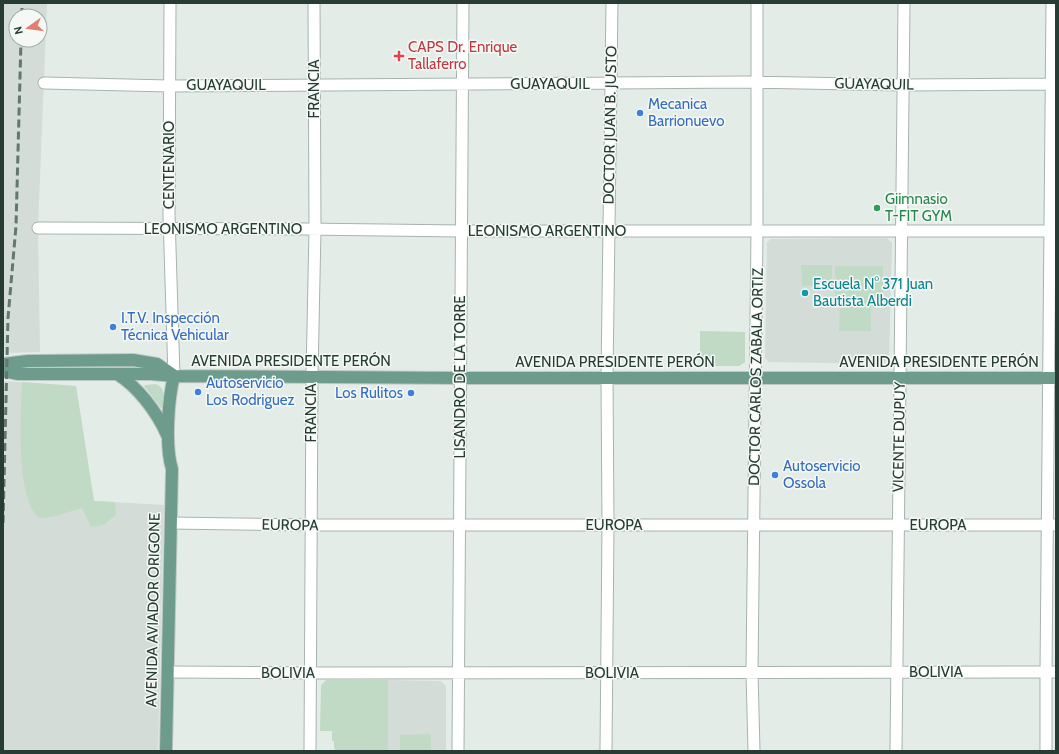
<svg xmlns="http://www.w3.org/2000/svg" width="1059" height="754" font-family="Cabin,sans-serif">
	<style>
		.built { fill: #d3dcd7; fill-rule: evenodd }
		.green { fill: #c0dac5 }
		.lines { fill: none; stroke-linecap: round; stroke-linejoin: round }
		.minor-casing { stroke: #a7b4ae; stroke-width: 13 }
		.major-casing { stroke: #c2c8c6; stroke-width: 14 }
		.minor { stroke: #fff; stroke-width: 11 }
		.major { stroke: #6e9c8c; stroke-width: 12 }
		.rail { stroke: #61776f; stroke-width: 3; stroke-dasharray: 8 4; stroke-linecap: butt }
		.health-dot { fill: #e0444e; stroke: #f5f9f6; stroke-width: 1.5 }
		.shop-dot { fill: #3f7fe0; stroke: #f5f9f6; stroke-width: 1.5 }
		.leisure-dot { fill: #2e9e5b; stroke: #f5f9f6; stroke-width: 1.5 }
		.culture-dot { fill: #0f9aa8; stroke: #f5f9f6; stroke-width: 1.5 }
		.labels { text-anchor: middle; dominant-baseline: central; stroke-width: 3; stroke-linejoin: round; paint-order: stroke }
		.health-label { font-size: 15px; fill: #be3a42; stroke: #f5f9f6; text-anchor: start }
		.street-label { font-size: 15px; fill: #263c34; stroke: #f5f9f6 }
		.shop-label { font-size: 15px; fill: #366cbe; stroke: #f5f9f6; text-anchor: start }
		.leisure-label { font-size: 15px; fill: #27864d; stroke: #f5f9f6; text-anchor: start }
		.culture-label { font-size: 15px; fill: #0d838f; stroke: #f5f9f6; text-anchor: start }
	</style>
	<rect width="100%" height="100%" fill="#e4ece8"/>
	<path class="built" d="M 3,3 L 47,3 L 38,228 L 40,352 L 3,353 ZM 16,16 L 40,16 L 40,40 L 16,40 Z
		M 887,238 L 892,243 L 889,359 L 883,364 L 769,362 L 765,358 L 767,242 L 771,239 Z
		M 3,381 L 76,386 L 94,501 L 164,505 L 158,751 L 3,751 Z
		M 388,680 L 441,681 L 446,686 L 446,751 L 388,751 Z"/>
	<path class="green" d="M 801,265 L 832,265 L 832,285 L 802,286 Z
		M 835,266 L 883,266 L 883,298 L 871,298 L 871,331 L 839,331 L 840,298 L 835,298 Z
		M 700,331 L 745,332 L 745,362 L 739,366 L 700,366 Z
		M 27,367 L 143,367 L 143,370 L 27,370 Z
		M 22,382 L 76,386 L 94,501 L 115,502 L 116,515 L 103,525 L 91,527 L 82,508 L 52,517 L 39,518 C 15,497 21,414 22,382 Z
		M 156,384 C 166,388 164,398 164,407 L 163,408 L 161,408 L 144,386 L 145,385 Z
		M 326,680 L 388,680 L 388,751 L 335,751 L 335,749 L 334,749 L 334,741 L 332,741 L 332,731 L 320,731 L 321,685 Z
		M 431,734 L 431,751 L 400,751 L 400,735 Z"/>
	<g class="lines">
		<g class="minor-casing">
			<path id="minor" d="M 170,3 L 169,216 L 174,376
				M 44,83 L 169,86 L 746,82 L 903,85 L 1056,84
				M 38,228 L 304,229 L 462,231 L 1056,231
				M 171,523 L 311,525 L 1056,525
				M 168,672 L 310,673 L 1056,672
				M 310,751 L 312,376 L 315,229 L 314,3
				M 458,751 L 463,3
				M 606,751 L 608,525 L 607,377 L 612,3
				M 754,751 L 752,672 L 757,231 L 757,3
				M 896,751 L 904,3
				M 1046,751 L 1046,672 L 1052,3"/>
		</g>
		<g class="major-casing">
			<path id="major" d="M 3,364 L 28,361 L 133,360 L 157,364 L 173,375
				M 3,371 L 18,374 L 151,374 L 174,376 L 460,378 L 1056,378
				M 117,374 C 138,387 157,412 167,435
				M 166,751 L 172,469 C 165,447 168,399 174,376"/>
		</g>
		<use href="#minor" class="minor"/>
		<use href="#major" class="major"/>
		<path class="rail" d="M 22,16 L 22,3
			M 3,523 L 8,318 L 16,226 L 21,40"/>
	</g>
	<path class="health-dot" d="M397 50h4v4h4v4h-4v4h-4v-4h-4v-4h4z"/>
	<g class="shop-dot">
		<circle cx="640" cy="113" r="4"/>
		<circle cx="113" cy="327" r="4"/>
		<circle cx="198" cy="392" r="4"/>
		<circle cx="411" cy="393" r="4"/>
		<circle cx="775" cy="475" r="4"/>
	</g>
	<circle class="leisure-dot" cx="877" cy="208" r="4"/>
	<circle class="culture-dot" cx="805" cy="293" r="4"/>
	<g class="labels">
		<g class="health-label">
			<text x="408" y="47">CAPS Dr. Enrique<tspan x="408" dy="17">Tallaferro</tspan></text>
		</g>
		<g class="street-label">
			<text x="550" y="84">GUAYAQUIL</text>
			<text transform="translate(874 84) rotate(1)">GUAYAQUIL</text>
			<text x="226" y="85">GUAYAQUIL</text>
			<text transform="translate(314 89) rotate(-90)">FRANCIA</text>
			<text transform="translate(610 125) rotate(-89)">DOCTOR JUAN B. JUSTO</text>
			<text transform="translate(169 165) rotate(-90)">CENTENARIO</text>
			<text x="223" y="229">LEONISMO ARGENTINO</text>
			<text x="547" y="231">LEONISMO ARGENTINO</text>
			<text x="291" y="361">AVENIDA PRESIDENTE PERÓN</text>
			<text x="615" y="362">AVENIDA PRESIDENTE PERÓN</text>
			<text x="939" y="362">AVENIDA PRESIDENTE PERÓN</text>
			<text transform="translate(460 377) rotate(-90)">LISANDRO DE LA TORRE</text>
			<text transform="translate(756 377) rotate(-89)">DOCTOR CARLOS ZABALA ORTIZ</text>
			<text transform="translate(311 413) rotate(-90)">FRANCIA</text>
			<text transform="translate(899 437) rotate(-89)">VICENTE DUPUY</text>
			<text transform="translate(290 525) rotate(1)">EUROPA</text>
			<text x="614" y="525">EUROPA</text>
			<text x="938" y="525">EUROPA</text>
			<text transform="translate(153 610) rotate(-89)">AVENIDA AVIADOR ORIGONE</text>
			<text x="936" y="672">BOLIVIA</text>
			<text x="288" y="673">BOLIVIA</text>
			<text x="612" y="673">BOLIVIA</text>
		</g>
		<g class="shop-label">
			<text x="648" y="104">Mecanica<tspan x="648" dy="17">Barrionuevo</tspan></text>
			<text x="121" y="318">I.T.V. Inspección<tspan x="121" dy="17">Técnica Vehicular</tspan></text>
			<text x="206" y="383">Autoservicio<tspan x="206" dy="17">Los Rodriguez</tspan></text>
			<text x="403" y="393" text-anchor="end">Los Rulitos</text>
			<text x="783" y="466">Autoservicio<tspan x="783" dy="17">Ossola</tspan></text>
		</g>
		<g class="leisure-label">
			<text x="885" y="199">Giimnasio<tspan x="885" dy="17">T-FIT GYM</tspan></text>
		</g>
		<g class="culture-label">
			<text x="813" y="284">Escuela N° 371 Juan<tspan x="813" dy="17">Bautista Alberdi</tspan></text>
		</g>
	</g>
	<rect width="1059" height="754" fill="none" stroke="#263c34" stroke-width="8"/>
	<g transform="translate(28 28) rotate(256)"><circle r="19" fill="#f5f9f6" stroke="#a2ada8"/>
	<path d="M0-3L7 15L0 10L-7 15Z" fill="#e17e6d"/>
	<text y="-6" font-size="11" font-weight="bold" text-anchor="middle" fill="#263c34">N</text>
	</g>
</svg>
